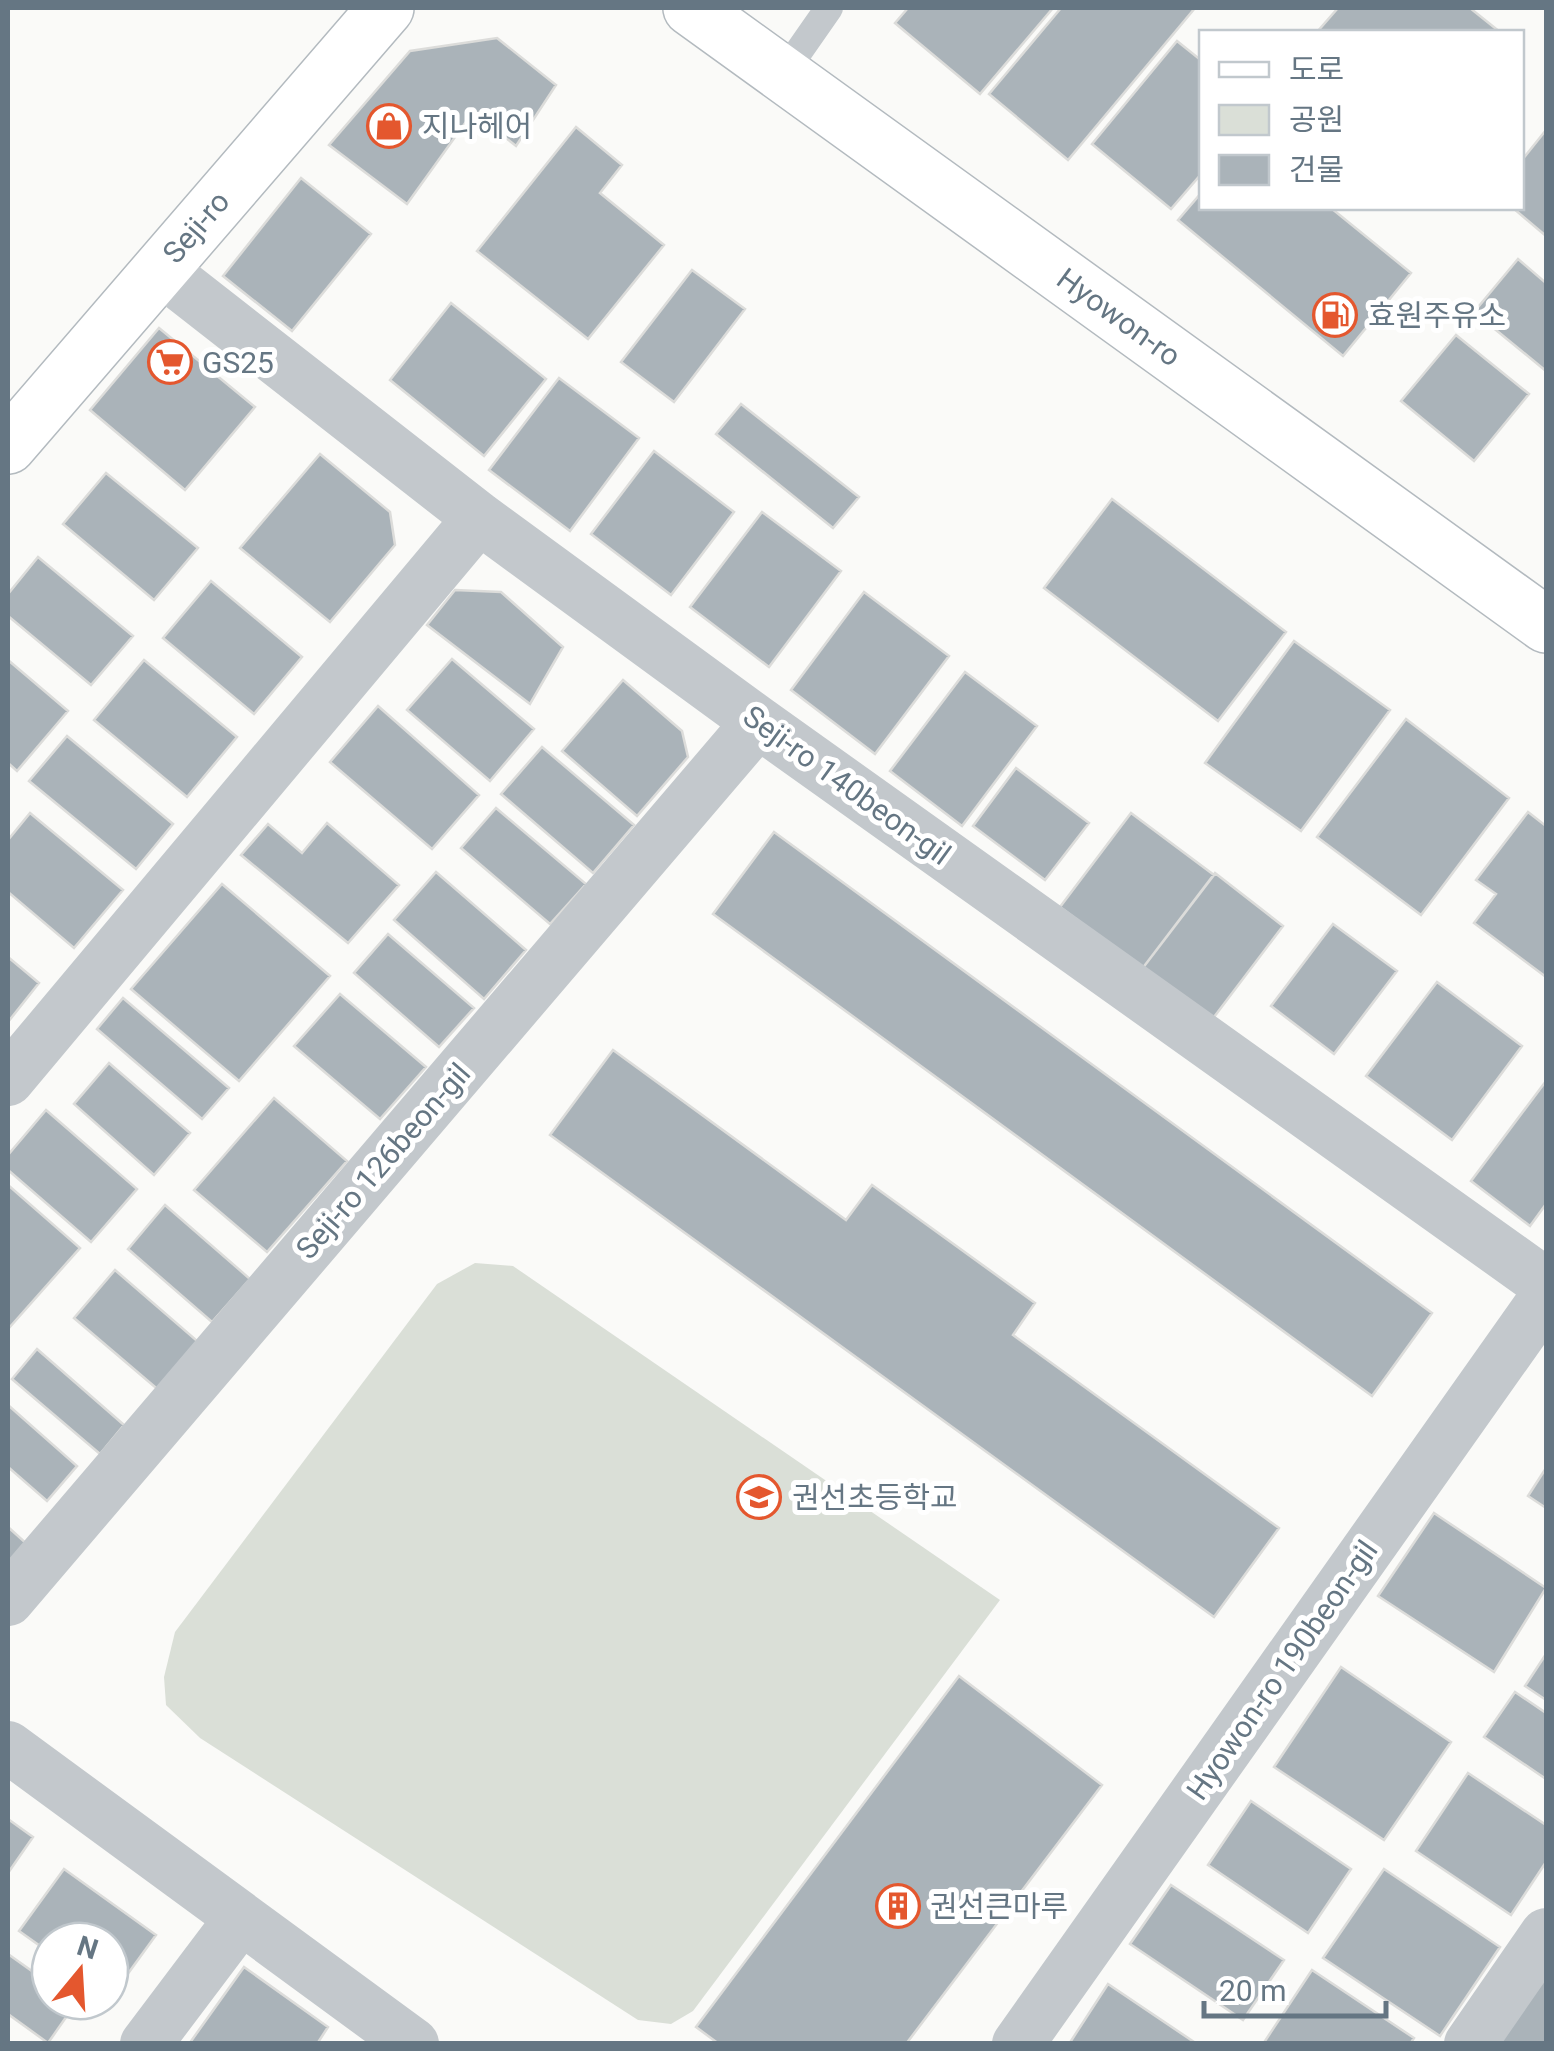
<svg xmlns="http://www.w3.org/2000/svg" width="1554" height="2051" font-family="Roboto,'Noto Sans KR',sans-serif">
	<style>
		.green { fill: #dadfd7 }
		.building { fill: #aab3b9; stroke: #dcdcda; stroke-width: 2.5 }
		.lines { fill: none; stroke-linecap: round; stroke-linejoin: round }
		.secondary-casing { stroke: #b3babf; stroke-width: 58 }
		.lane { stroke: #c3c8cc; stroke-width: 28 }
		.street { stroke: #c3c8cc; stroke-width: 52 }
		.secondary { stroke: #fff; stroke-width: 55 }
		.labels { text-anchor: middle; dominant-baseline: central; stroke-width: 10; stroke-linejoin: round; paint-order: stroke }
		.poi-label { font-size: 30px; fill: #657683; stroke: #fff; text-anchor: start }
		.street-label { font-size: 30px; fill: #657683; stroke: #fff }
	</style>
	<rect width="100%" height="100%" fill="#fafaf8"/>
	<path class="green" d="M 475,1263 L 513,1266 L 1000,1600 L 693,2011 L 671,2024 L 638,2020 L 200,1738 L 166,1705 L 164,1677 L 175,1632 L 437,1284 Z"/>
	<path class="building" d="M 908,8 L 1053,8 L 980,94 L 895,23 Z
		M 1061,8 L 1195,8 L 1068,160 L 989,94 Z
		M 1338,8 L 1470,8 L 1500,32 L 1317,32 Z
		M 497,38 L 556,85 L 516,146 L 473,112 L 407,204 L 329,145 L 410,51 Z
		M 1177,41 L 1202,61 L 1202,173 L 1171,209 L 1092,144 Z
		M 576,127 L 622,165 L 600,193 L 664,245 L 588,339 L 477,251 Z
		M 1546,130 L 1546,236 L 1513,208 L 1522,208 L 1522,160 Z
		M 301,178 L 371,234 L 292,331 L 223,276 Z
		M 1202,192 L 1202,208 L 1331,208 L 1411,273 L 1343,356 L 1178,220 Z
		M 1518,259 L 1546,283 L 1546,371 L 1474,312 Z
		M 692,270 L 745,309 L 674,402 L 621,362 Z
		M 451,303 L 546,379 L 484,456 L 390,380 Z
		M 159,328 L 255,407 L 185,490 L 90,410 Z
		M 1456,335 L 1529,394 L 1474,461 L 1401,401 Z
		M 559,378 L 639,438 L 570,531 L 489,470 Z
		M 741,404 L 859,497 L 833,528 L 716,434 Z
		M 654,451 L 734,512 L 671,595 L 591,534 Z
		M 320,454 L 390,512 L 395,545 L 330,622 L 240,548 Z
		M 106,473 L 198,548 L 154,600 L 63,524 Z
		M 1112,499 L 1286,632 L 1218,721 L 1044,588 Z
		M 762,512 L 841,571 L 769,667 L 690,607 Z
		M 38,557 L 133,636 L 91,685 L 8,616 L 8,594 Z
		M 211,581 L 302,657 L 254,714 L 163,638 Z
		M 455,590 L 501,592 L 563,647 L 530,704 L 427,625 Z
		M 864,592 L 949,656 L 875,754 L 791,690 Z
		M 1294,641 L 1390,710 L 1301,831 L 1205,763 Z
		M 452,659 L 534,729 L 490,781 L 407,710 Z
		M 8,660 L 68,711 L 17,771 L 8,763 Z
		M 144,660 L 237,737 L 187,797 L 94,720 Z
		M 965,672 L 1037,726 L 962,826 L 890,771 Z
		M 623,680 L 682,731 L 688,757 L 637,816 L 562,751 Z
		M 378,706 L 479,795 L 432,849 L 330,762 Z
		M 1406,719 L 1509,798 L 1421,915 L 1317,837 Z
		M 67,736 L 173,824 L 136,869 L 29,781 Z
		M 542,747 L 634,825 L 593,873 L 501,794 Z
		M 1016,768 L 1089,823 L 1045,880 L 973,826 Z
		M 496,808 L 586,884 L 550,924 L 461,848 Z
		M 1528,812 L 1546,826 L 1546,977 L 1474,923 L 1496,894 L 1476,880 Z
		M 30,813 L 123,890 L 74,948 L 8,892 L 8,840 Z
		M 1131,813 L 1214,875 L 1142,969 L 1060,907 Z
		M 327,823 L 399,885 L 348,943 L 241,855 L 268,824 L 302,853 Z
		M 774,832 L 1432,1313 L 1372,1396 L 713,914 Z
		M 436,872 L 526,950 L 484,999 L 394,920 Z
		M 1215,873 L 1283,926 L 1211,1021 L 1142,969 Z
		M 222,884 L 330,976 L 239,1081 L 131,989 Z
		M 1333,924 L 1397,971 L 1334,1054 L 1271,1006 Z
		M 388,934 L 474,1008 L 439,1047 L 354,973 Z
		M 8,957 L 39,983 L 8,1022 Z
		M 1437,982 L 1522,1046 L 1452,1140 L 1366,1076 Z
		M 340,994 L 426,1067 L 380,1119 L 294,1046 Z
		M 123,998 L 229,1088 L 202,1119 L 97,1029 Z
		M 613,1050 L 846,1220 L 872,1185 L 1035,1303 L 1013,1335 L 1279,1528 L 1214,1617 L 550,1135 Z
		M 109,1063 L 190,1133 L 154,1175 L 74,1104 Z
		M 1546,1081 L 1546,1204 L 1530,1226 L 1471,1181 Z
		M 274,1098 L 347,1161 L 267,1252 L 194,1190 Z
		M 46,1110 L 137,1189 L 91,1242 L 8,1170 L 8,1155 Z
		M 8,1185 L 80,1248 L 9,1328 L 8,1327 Z
		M 165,1205 L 250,1279 L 212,1322 L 128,1249 Z
		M 115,1270 L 203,1346 L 162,1393 L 74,1318 Z
		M 37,1349 L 124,1425 L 100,1454 L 12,1379 Z
		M 8,1405 L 77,1466 L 47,1501 L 8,1467 Z
		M 1546,1468 L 1546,1508 L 1528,1496 Z
		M 1434,1513 L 1546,1588 L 1494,1672 L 1378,1596 Z
		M 8,1527 L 27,1544 L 8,1566 Z
		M 1546,1654 L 1546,1700 L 1525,1686 Z
		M 1341,1667 L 1451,1742 L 1384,1840 L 1274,1767 Z
		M 959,1676 L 1102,1785 L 906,2044 L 719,2044 L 696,2027 Z
		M 1515,1692 L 1546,1713 L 1546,1779 L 1484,1737 Z
		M 1468,1773 L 1546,1825 L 1546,1862 L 1511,1915 L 1416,1851 Z
		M 1251,1801 L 1351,1869 L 1308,1933 L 1208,1865 Z
		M 8,1819 L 33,1837 L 8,1873 Z
		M 64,1869 L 156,1935 L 111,1997 L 110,1941 L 50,1941 L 50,1953 L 19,1931 Z
		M 1384,1869 L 1500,1947 L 1440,2036 L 1323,1958 Z
		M 1171,1885 L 1284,1960 L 1243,2020 L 1130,1944 Z
		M 8,1954 L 50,1984 L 50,2001 L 76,2003 L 48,2043 L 8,2014 Z
		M 244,1967 L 328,2027 L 317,2044 L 189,2044 Z
		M 1546,1968 L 1546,2044 L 1494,2044 Z
		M 1312,1970 L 1414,2038 L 1410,2044 L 1263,2044 Z
		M 1108,1984 L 1197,2044 L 1069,2044 Z"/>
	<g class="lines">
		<g class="secondary-casing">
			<path id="secondary" d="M 691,8 L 1546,625
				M 8,446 L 386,8"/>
		</g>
		<path class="lane" d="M 783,74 L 829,8"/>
		<path class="street" d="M 160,269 L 479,518 L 758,722 L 1546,1284
			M 8,1080 L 479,518
			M 8,1600 L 758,722
			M 8,1747 L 413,2044
			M 146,2044 L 241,1918
			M 1018,2044 L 1546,1297
			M 1470,2044 L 1546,1934"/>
		<use href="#secondary" class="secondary"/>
	</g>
	<defs>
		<g id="shop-ring" transform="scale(2.25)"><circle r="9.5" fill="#fff" stroke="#e4572e" stroke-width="1.5"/><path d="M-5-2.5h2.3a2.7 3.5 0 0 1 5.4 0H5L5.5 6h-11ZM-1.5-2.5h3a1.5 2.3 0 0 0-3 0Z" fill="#e4572e"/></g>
		<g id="fuel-ring" transform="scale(2.25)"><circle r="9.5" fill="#fff" stroke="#e4572e" stroke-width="1.5"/><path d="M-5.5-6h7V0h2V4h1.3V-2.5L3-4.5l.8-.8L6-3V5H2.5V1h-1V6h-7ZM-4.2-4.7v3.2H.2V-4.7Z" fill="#e4572e"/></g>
		<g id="supermarket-ring" transform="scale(2.25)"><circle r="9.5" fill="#fff" stroke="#e4572e" stroke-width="1.5"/><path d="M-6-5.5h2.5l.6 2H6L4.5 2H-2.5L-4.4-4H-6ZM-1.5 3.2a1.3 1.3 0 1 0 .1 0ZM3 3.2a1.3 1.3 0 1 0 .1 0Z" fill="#e4572e"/></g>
		<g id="school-ring" transform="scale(2.25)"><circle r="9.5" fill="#fff" stroke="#e4572e" stroke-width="1.5"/><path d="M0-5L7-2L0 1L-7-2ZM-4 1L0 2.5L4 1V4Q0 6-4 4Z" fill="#e4572e"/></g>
		<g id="building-ring" transform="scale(2.25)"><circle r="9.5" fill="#fff" stroke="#e4572e" stroke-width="1.5"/><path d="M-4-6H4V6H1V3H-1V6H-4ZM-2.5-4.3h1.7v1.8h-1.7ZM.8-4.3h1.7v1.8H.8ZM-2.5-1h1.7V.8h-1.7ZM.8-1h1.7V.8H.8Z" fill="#e4572e"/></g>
	</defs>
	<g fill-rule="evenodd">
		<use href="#shop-ring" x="389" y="126"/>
		<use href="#fuel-ring" x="1335" y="315"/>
		<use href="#supermarket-ring" x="170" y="362"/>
		<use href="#school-ring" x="759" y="1497"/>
		<use href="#building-ring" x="898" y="1906"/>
	</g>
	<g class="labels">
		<g class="poi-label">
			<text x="422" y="126">지나헤어</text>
			<text x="1368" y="315">효원주유소</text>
			<text x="202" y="362">GS25</text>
			<text x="792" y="1497">권선초등학교</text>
			<text x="930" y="1906">권선큰마루</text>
		</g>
		<g class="street-label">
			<text transform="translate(196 227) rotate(-49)">Seji-ro</text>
			<text transform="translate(1119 317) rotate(36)">Hyowon-ro</text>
			<text transform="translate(847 785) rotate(36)">Seji-ro 140beon-gil</text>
			<text transform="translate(383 1161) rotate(-49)">Seji-ro 126beon-gil</text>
			<text transform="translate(1282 1670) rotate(-55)">Hyowon-ro 190beon-gil</text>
		</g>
	</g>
	<rect width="1554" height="2051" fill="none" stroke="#657683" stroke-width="20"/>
	<rect x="1199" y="30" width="325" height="180" fill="#ffffff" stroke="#c1c8cd" stroke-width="2.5"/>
	<rect x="1219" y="62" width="50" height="15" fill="#ffffff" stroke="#c1c8cd" stroke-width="2.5"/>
	<text x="1289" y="80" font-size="30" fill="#657683">도로</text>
	<rect x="1219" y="105" width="50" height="30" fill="#dadfd7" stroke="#c1c8cd" stroke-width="2.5"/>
	<text x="1289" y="130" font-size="30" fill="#657683">공원</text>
	<rect x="1219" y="155" width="50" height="30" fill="#aab3b9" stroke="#c1c8cd" stroke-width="2.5"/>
	<text x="1289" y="180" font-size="30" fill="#657683">건물</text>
	<g transform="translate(80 1971) rotate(18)"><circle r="48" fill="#ffffff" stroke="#c1c8cd" stroke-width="2.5"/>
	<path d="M0-8L18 38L0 25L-18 38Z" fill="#e4572e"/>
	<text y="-15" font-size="28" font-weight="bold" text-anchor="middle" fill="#657683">N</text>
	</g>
	<path d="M1204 2001v15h182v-15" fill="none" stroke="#657683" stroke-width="5"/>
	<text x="1219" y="2001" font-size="30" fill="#657683" stroke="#ffffff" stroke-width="8" paint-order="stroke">20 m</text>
</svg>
